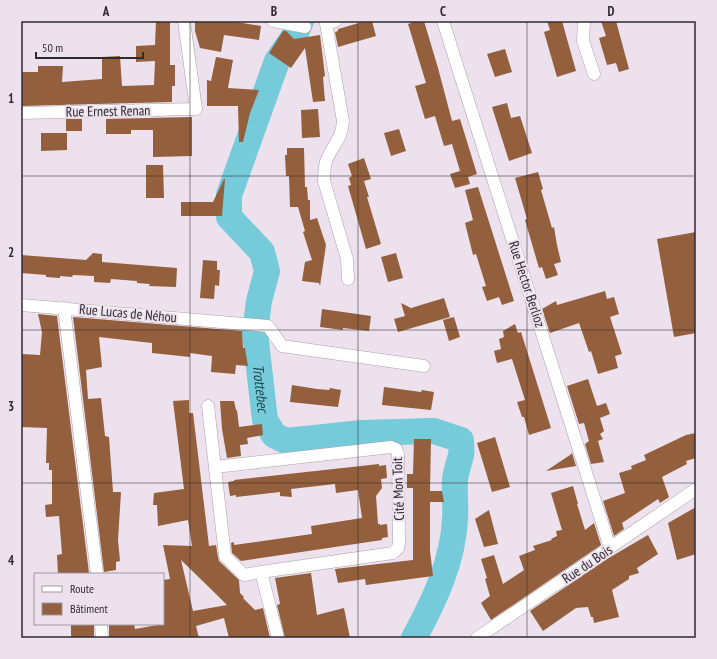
<svg xmlns="http://www.w3.org/2000/svg" width="717" height="659" font-family="'PT Sans Narrow',sans-serif">
	<style>
		.lines { fill: none; stroke-linecap: round; stroke-linejoin: round }
		.river { stroke: #76cbda; stroke-width: 26 }
		.building { fill: #945f3c; fill-rule: evenodd }
		.street-casing { stroke: #aaa0ab; stroke-width: 13 }
		.street { stroke: #fff; stroke-width: 12 }
		.grid { fill: none; stroke: #2f2b2f; stroke-width: 1; stroke-opacity: 0.55 }
		.labels { text-anchor: middle; dominant-baseline: central; stroke-width: 4; stroke-linejoin: round; paint-order: stroke }
		.street-label { font-size: 14px; fill: #2f2b2f; stroke: #ece1ed }
		.water-label { font-size: 15px; font-style: italic; fill: #20484e; stroke: #ece1ed }
		.neatline { fill: none; stroke: #2f2b2f; stroke-width: 1.5 }
		.grid-label { font-size: 13px; text-anchor: middle; font-weight: bold; fill: #2f2b2f }
	</style>
	<rect width="100%" height="100%" fill="#ece1ed"/>
	<g class="lines">
		<path class="river" id="s1" d="M 301,21 L 295,35 L 277,61 L 229,195 L 229,217 L 262,252 L 267,271 L 259,301 L 255,333 L 265,420 L 274,435 L 286,441 L 362,433 L 434,431 L 461,440 C 461,445 462,450 461,455 C 459,464 456,471 455,479 C 454,493 456,506 455,519 C 453,562 434,601 414,638"/>
	</g>
	<path class="building" d="M 156,21 L 170,21 L 170,65 L 175,65 L 175,86 L 172,86 L 172,102 L 21,106 L 21,72 L 38,72 L 38,66 L 63,66 L 62,82 L 102,79 L 102,57 L 120,56 L 122,86 L 154,85 L 155,61 L 136,62 L 136,46 L 155,45 Z
		M 195,21 L 231,21 L 261,26 L 259,40 L 224,35 L 221,52 L 200,48 L 195,31 Z
		M 366,21 L 372,21 L 376,36 L 338,47 L 335,32 L 338,31 L 338,29 Z
		M 417,21 L 424,21 L 438,68 L 452,121 L 460,119 L 477,174 L 468,177 L 470,184 L 455,188 L 450,174 L 460,171 L 452,144 L 444,146 L 435,116 L 425,119 L 415,86 L 426,83 L 408,24 Z
		M 547,21 L 562,21 L 576,71 L 557,77 L 544,32 L 550,30 Z
		M 601,21 L 616,21 L 629,69 L 619,72 L 616,63 L 607,65 L 599,38 L 606,36 Z
		M 283,31 L 286,31 L 294,39 L 320,35 L 325,76 L 323,77 L 325,101 L 313,102 L 305,48 L 291,68 L 269,53 Z
		M 505,49 L 512,72 L 495,77 L 487,54 Z
		M 216,57 L 233,60 L 228,88 L 259,90 L 250,113 L 243,142 L 239,142 L 238,106 L 207,106 L 207,80 L 211,81 Z
		M 507,103 L 511,118 L 520,116 L 532,153 L 509,161 L 492,107 Z
		M 318,109 L 320,137 L 302,138 L 301,110 Z
		M 192,117 L 192,156 L 153,157 L 153,130 L 131,130 L 131,134 L 106,134 L 106,119 Z
		M 66,119 L 82,119 L 82,131 L 66,131 Z
		M 399,129 L 406,151 L 391,156 L 384,133 Z
		M 41,133 L 67,133 L 67,150 L 41,151 Z
		M 287,148 L 304,148 L 305,187 L 307,187 L 308,200 L 310,200 L 310,220 L 317,218 L 326,245 L 320,286 L 319,283 L 302,281 L 305,262 L 312,260 L 303,232 L 305,231 L 298,207 L 290,207 L 289,176 L 286,176 L 285,155 L 287,155 Z
		M 364,158 L 371,179 L 364,181 L 369,197 L 367,197 L 381,244 L 366,249 L 348,186 L 351,185 L 349,178 L 352,176 L 348,164 Z
		M 146,165 L 163,165 L 164,198 L 146,198 Z
		M 538,172 L 543,189 L 541,190 L 552,228 L 554,227 L 557,245 L 561,262 L 554,264 L 558,275 L 546,279 L 542,267 L 539,268 L 525,220 L 527,219 L 515,178 Z
		M 224,179 L 225,179 L 222,216 L 181,216 L 181,202 L 213,202 Z
		M 478,187 L 514,301 L 502,305 L 499,297 L 487,301 L 482,287 L 486,286 L 476,254 L 473,255 L 465,223 L 473,220 L 465,190 Z
		M 696,232 L 696,333 L 674,337 L 657,239 Z
		M 93,253 L 102,254 L 102,262 L 177,268 L 176,287 L 149,286 L 150,284 L 137,283 L 137,281 L 111,279 L 110,283 L 94,282 L 94,276 L 73,275 L 72,277 L 60,276 L 60,278 L 46,277 L 46,275 L 21,273 L 21,255 L 86,260 Z
		M 396,253 L 403,278 L 388,282 L 381,257 Z
		M 203,260 L 217,261 L 217,270 L 220,270 L 219,286 L 215,285 L 214,299 L 200,298 Z
		M 605,291 L 607,299 L 614,297 L 619,314 L 610,317 L 622,354 L 615,356 L 618,368 L 598,374 L 591,351 L 589,352 L 579,323 L 550,333 L 542,309 L 556,301 L 557,305 Z
		M 444,298 L 450,317 L 398,332 L 394,319 L 405,316 L 401,303 L 411,308 Z
		M 322,309 L 371,316 L 369,331 L 343,328 L 343,330 L 320,327 Z
		M 38,314 L 57,316 L 89,573 L 58,574 L 57,555 L 62,554 L 59,516 L 46,517 L 45,505 L 52,504 L 52,470 L 49,470 L 49,463 L 46,463 L 47,428 L 21,427 L 21,354 L 40,355 L 42,332 Z
		M 73,317 L 242,331 L 243,348 L 245,348 L 248,366 L 236,365 L 235,374 L 211,372 L 212,356 L 190,353 L 190,357 L 152,353 L 152,343 L 99,337 L 102,367 L 86,370 L 88,399 L 101,398 L 105,436 L 109,437 L 113,492 L 121,492 L 118,540 L 120,561 L 116,562 L 116,570 L 104,572 Z
		M 454,317 L 460,337 L 449,341 L 443,320 Z
		M 515,324 L 518,333 L 521,332 L 551,428 L 529,435 L 524,417 L 522,417 L 517,402 L 525,400 L 512,359 L 497,363 L 494,351 L 501,349 L 499,339 L 504,337 L 503,331 Z
		M 588,379 L 597,406 L 606,403 L 610,414 L 600,418 L 604,431 L 600,434 L 603,439 L 598,441 L 604,462 L 591,464 L 585,444 L 589,441 L 584,423 L 579,424 L 567,386 Z
		M 292,385 L 317,389 L 329,390 L 330,388 L 341,390 L 338,407 L 290,402 Z
		M 384,387 L 421,392 L 422,390 L 434,392 L 431,410 L 382,405 Z
		M 189,400 L 189,413 L 193,413 L 209,546 L 216,545 L 218,557 L 219,561 L 239,580 L 240,593 L 244,597 L 243,598 L 255,610 L 263,608 L 270,638 L 229,638 L 224,618 L 196,626 L 199,638 L 109,638 L 109,624 L 134,624 L 135,629 L 163,624 L 163,580 L 170,579 L 163,545 L 192,546 L 188,520 L 158,526 L 157,505 L 153,505 L 154,493 L 184,489 L 173,401 ZM 181,560 L 217,595 L 227,605 L 193,611 Z
		M 220,401 L 234,401 L 236,410 L 237,410 L 239,427 L 262,424 L 263,435 L 247,438 L 248,444 L 240,445 L 241,456 L 227,458 L 222,429 Z
		M 696,433 L 696,458 L 686,461 L 687,464 L 662,477 L 669,497 L 660,503 L 658,499 L 622,523 L 624,529 L 614,536 L 603,501 L 625,493 L 619,473 L 632,469 L 631,466 L 646,460 L 644,455 L 686,435 Z
		M 495,437 L 510,487 L 492,492 L 477,443 Z
		M 414,439 L 431,439 L 430,491 L 442,491 L 444,502 L 430,502 L 430,551 L 433,576 L 366,585 L 365,579 L 338,583 L 335,569 L 413,560 L 413,488 L 407,488 L 407,474 L 413,474 Z
		M 572,453 L 576,466 L 546,471 L 570,455 Z
		M 379,464 L 379,466 L 386,465 L 387,478 L 381,479 L 382,488 L 376,496 L 378,524 L 380,524 L 380,525 L 387,524 L 388,537 L 382,538 L 382,540 L 241,561 L 232,553 L 231,543 L 234,542 L 234,545 L 312,534 L 311,526 L 362,518 L 358,490 L 336,493 L 335,484 L 291,489 L 292,497 L 280,496 L 280,492 L 236,497 L 236,495 L 230,496 L 228,482 L 234,481 L 234,480 Z
		M 573,486 L 578,504 L 577,504 L 585,530 L 594,523 L 601,545 L 491,620 L 481,603 L 490,596 L 485,579 L 487,578 L 481,559 L 494,555 L 503,584 L 524,570 L 519,556 L 535,550 L 533,546 L 552,540 L 551,539 L 557,536 L 556,531 L 562,530 L 551,493 Z
		M 696,507 L 696,554 L 677,560 L 668,523 Z
		M 489,510 L 498,544 L 484,547 L 475,519 Z
		M 648,535 L 658,554 L 637,568 L 639,573 L 629,576 L 629,579 L 612,590 L 619,617 L 594,623 L 593,617 L 591,617 L 588,607 L 576,608 L 543,631 L 530,611 L 607,559 Z
		M 311,573 L 317,615 L 344,608 L 350,638 L 285,638 L 277,605 L 280,604 L 275,578 Z
		M 71,624 L 94,624 L 94,638 L 71,638 Z"/>
	<g class="lines">
		<g class="street-casing">
			<path id="street" d="M 273,21 L 305,27
				M 336,21 L 326,24 L 343,121 C 342,139 333,145 327,159 C 324,166 324,174 324,181 L 347,259 L 348,279
				M 443,21 L 610,548
				M 584,21 L 583,41 L 594,74
				M 21,113 L 196,109 L 184,21
				M 21,305 L 268,326 L 282,346 L 424,366
				M 64,308 L 97,574
				M 208,406 L 225,556 L 244,575 L 261,572 L 278,638
				M 215,467 L 391,447 L 396,449 L 398,454 L 399,542 L 398,548 L 393,553 L 261,572
				M 101,624 L 102,638
				M 477,638 L 696,489"/>
		</g>
		<use href="#street" class="street"/>
	</g>
	<path class="grid" d="M 190,21 L 190,638M 358,21 L 358,638M 527,21 L 527,638M 21,176 L 696,176M 21,330 L 696,330M 21,483 L 696,483"/>
	<g class="labels">
		<g class="street-label">
			<text transform="translate(108 111) rotate(-1)">Rue Ernest Renan</text>
			<text transform="translate(527 284) rotate(72)">Rue Hector Berlioz</text>
			<text transform="translate(128 313) rotate(5)">Rue Lucas de Néhou</text>
			<text transform="translate(398 489) rotate(-92)">Cité Mon Toit</text>
			<text transform="translate(587 564) rotate(-34)">Rue du Bois</text>
		</g>
		<g class="water-label">
			<text stroke="none"><textPath href="#s1" startOffset="398">Trottebec</textPath></text>
		</g>
	</g>
	<rect width="717" height="659" fill="none" stroke="#ece1ed" stroke-width="44"/>
	<rect x="34" y="573" width="130" height="52" fill="#ece1ed" stroke="#a098a1"/>
	<rect x="42" y="586" width="20" height="6" fill="#ffffff" stroke="#a098a1"/>
	<text x="70" y="593" font-size="12" fill="#2f2b2f">Route</text>
	<rect x="42" y="603" width="20" height="12" fill="#945f3c" stroke="#a098a1"/>
	<text x="70" y="613" font-size="12" fill="#2f2b2f">Bâtiment</text>
	<path d="M36 52v6h107v-6" fill="none" stroke="#2f2b2f" stroke-width="2"/>
	<text x="42" y="52" font-size="12" fill="#2f2b2f" stroke="#ece1ed" stroke-width="3" paint-order="stroke">50 m</text>
	<rect x="22" y="22" width="673" height="615" class="neatline"/>
	<g class="grid-label">
		<text x="106" y="16">A</text>
		<text x="274" y="16">B</text>
		<text x="443" y="16">C</text>
		<text x="611" y="16">D</text>
		<text x="11" y="103">1</text>
		<text x="11" y="257">2</text>
		<text x="11" y="411">3</text>
		<text x="11" y="565">4</text>
	</g>
</svg>
